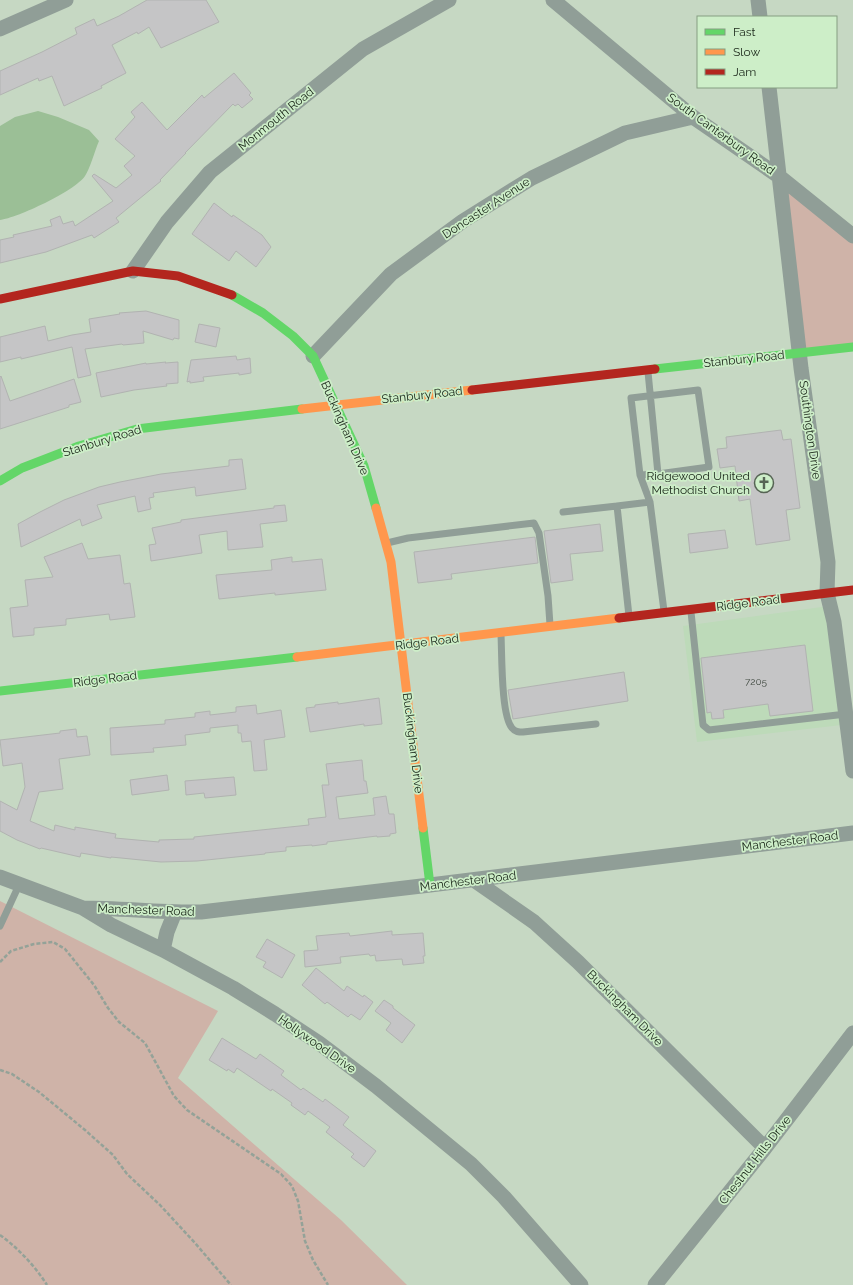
<svg xmlns="http://www.w3.org/2000/svg" width="853" height="1285" font-family="Raleway,sans-serif">
	<style>
		.built { fill: #bddab9 }
		.green { fill: #cfb3a8 }
		.water { fill: #9bbf96 }
		.building { fill: #c5c5c6; stroke: #b1b3b1 }
		.lines { fill: none; stroke-linecap: round; stroke-linejoin: round }
		.path { stroke: #94a298; stroke-width: 2.5; stroke-dasharray: 4 2; stroke-linecap: butt }
		.lane { stroke: #909e97; stroke-width: 7 }
		.street { stroke: #909e97; stroke-width: 15 }
		.fast { stroke: #63d668; stroke-width: 9 }
		.slow { stroke: #ff974d; stroke-width: 9 }
		.jam { stroke: #b3261e; stroke-width: 9 }
		.labels { text-anchor: middle; dominant-baseline: central; stroke-width: 3.5; stroke-linejoin: round; paint-order: stroke }
		.number-label { font-size: 10px; fill: #444d44 }
		.street-label { font-size: 12px; fill: #192518; stroke: #cdeec8 }
		.poi-label { font-size: 12px; fill: #192518; stroke: #cdeec8; text-anchor: end }
	</style>
	<rect width="100%" height="100%" fill="#c6d8c3"/>
	<path class="built" d="M 836,605 L 850,724 L 697,742 L 683,626 Z"/>
	<path class="green" d="M 780,177 L 853,236 L 853,347 L 800,352 Z
		M 0,901 L 218,1011 L 178,1078 L 341,1220 L 407,1285 L 0,1285 Z"/>
	<path class="water" d="M 38,111 L 58,117 L 89,130 L 99,141 C 95,150 90,169 85,176 C 75,191 17,218 0,220 L 0,126 L 15,117 Z"/>
	<path class="building" d="M 147,0 L 206,0 L 219,22 L 161,48 L 149,27 L 138,34 L 137,32 L 112,45 L 126,73 L 101,86 L 102,88 L 64,106 L 52,76 L 39,81 L 38,78 L 0,95 L 0,71 L 42,52 L 77,34 L 75,28 L 94,19 L 97,26 L 119,16 Z
		M 234,73 L 251,93 L 249,95 L 253,99 L 242,108 L 238,104 L 235,106 L 233,104 L 185,153 L 186,153 L 160,180 L 161,181 L 116,218 L 119,222 L 94,238 L 92,235 L 46,252 L 0,263 L 0,240 L 14,237 L 13,235 L 52,226 L 50,220 L 60,216 L 63,224 L 73,221 L 75,226 L 113,201 L 92,176 L 94,174 L 116,188 L 132,175 L 124,166 L 135,156 L 115,139 L 135,117 L 131,112 L 142,102 L 167,130 L 202,95 L 204,98 Z
		M 214,203 L 232,217 L 233,215 L 262,235 L 271,247 L 256,267 L 236,251 L 229,261 L 192,234 Z
		M 146,311 L 179,320 L 179,339 L 174,338 L 173,340 L 143,331 L 144,343 L 123,345 L 122,344 L 85,349 L 91,375 L 78,378 L 72,347 L 21,359 L 21,357 L 0,362 L 0,337 L 45,326 L 48,341 L 72,335 L 91,332 L 89,319 L 120,314 L 119,313 Z
		M 199,324 L 220,328 L 216,347 L 195,342 Z
		M 236,356 L 237,360 L 250,358 L 251,373 L 239,375 L 239,373 L 203,377 L 204,381 L 190,383 L 190,381 L 187,382 L 191,360 Z
		M 166,362 L 165,363 L 178,362 L 178,383 L 166,384 L 167,386 L 134,390 L 101,397 L 96,373 L 146,363 L 146,364 Z
		M 1,376 L 10,401 L 74,379 L 81,402 L 69,405 L 69,407 L 0,429 L 0,377 Z
		M 781,430 L 783,440 L 791,439 L 800,508 L 786,510 L 790,540 L 756,545 L 750,499 L 739,501 L 735,466 L 720,468 L 717,449 L 727,448 L 726,437 Z
		M 242,459 L 246,489 L 196,496 L 195,487 L 153,493 L 154,497 L 149,498 L 151,509 L 138,512 L 135,496 L 97,505 L 102,518 L 82,526 L 80,519 L 21,547 L 18,524 L 40,512 L 64,500 L 99,487 L 120,482 L 161,474 L 229,466 L 229,460 Z
		M 285,505 L 287,521 L 260,524 L 263,547 L 228,550 L 227,531 L 199,535 L 202,553 L 151,561 L 149,545 L 156,544 L 152,528 L 181,522 L 181,520 L 274,508 L 274,506 Z
		M 600,524 L 603,551 L 570,554 L 573,580 L 551,583 L 544,531 Z
		M 725,530 L 728,548 L 690,553 L 688,534 Z
		M 535,537 L 538,563 L 451,574 L 452,579 L 418,583 L 414,552 Z
		M 82,543 L 88,559 L 120,555 L 124,584 L 130,583 L 135,617 L 110,620 L 109,614 L 66,619 L 66,625 L 34,628 L 34,635 L 13,637 L 10,608 L 28,606 L 25,580 L 53,577 L 44,557 Z
		M 292,557 L 292,562 L 322,559 L 326,590 L 275,595 L 275,593 L 219,599 L 216,575 L 272,570 L 271,560 Z
		M 805,645 L 813,711 L 770,716 L 768,704 L 723,710 L 724,718 L 712,719 L 711,712 L 707,713 L 701,658 Z
		M 624,672 L 628,701 L 513,719 L 508,690 Z
		M 379,698 L 382,724 L 364,726 L 364,724 L 310,732 L 306,708 L 315,707 L 315,705 L 338,702 L 338,704 Z
		M 256,705 L 257,714 L 281,710 L 285,737 L 264,740 L 267,770 L 254,771 L 251,741 L 242,742 L 241,733 L 238,733 L 238,725 L 210,728 L 210,732 L 185,735 L 186,745 L 153,748 L 154,752 L 111,755 L 110,728 L 165,724 L 165,720 L 195,717 L 195,713 L 210,711 L 210,715 L 236,712 L 236,707 Z
		M 76,729 L 77,737 L 87,736 L 90,755 L 59,759 L 63,789 L 39,792 L 30,821 L 54,831 L 55,825 L 75,830 L 75,827 L 116,834 L 115,838 L 159,842 L 159,840 L 194,839 L 194,837 L 309,825 L 308,819 L 326,817 L 322,785 L 329,785 L 326,764 L 362,760 L 364,781 L 366,781 L 368,793 L 336,797 L 339,819 L 375,815 L 373,798 L 386,796 L 389,814 L 394,814 L 396,833 L 390,834 L 390,836 L 377,837 L 377,836 L 327,842 L 327,844 L 312,846 L 312,845 L 286,847 L 286,851 L 265,853 L 265,854 L 197,861 L 161,862 L 111,857 L 111,858 L 81,853 L 80,857 L 41,848 L 40,849 L 17,840 L 0,831 L 0,801 L 17,810 L 25,787 L 22,763 L 3,766 L 0,740 L 60,733 L 60,731 Z
		M 167,775 L 169,790 L 132,795 L 130,780 Z
		M 234,777 L 236,795 L 205,798 L 204,793 L 186,795 L 185,781 Z
		M 392,931 L 392,935 L 423,933 L 425,956 L 423,956 L 424,963 L 403,965 L 402,959 L 376,961 L 375,955 L 370,956 L 369,954 L 340,957 L 341,963 L 305,967 L 304,951 L 318,950 L 316,936 L 349,933 L 350,936 Z
		M 267,939 L 295,955 L 282,978 L 263,967 L 266,962 L 256,957 Z
		M 316,968 L 344,991 L 347,986 L 363,997 L 364,995 L 373,1002 L 360,1020 L 351,1014 L 348,1017 L 327,1002 L 325,1004 L 302,985 Z
		M 384,1000 L 393,1006 L 393,1008 L 415,1025 L 402,1043 L 386,1030 L 391,1023 L 375,1011 Z
		M 222,1038 L 256,1059 L 260,1054 L 284,1071 L 281,1075 L 301,1090 L 303,1088 L 323,1102 L 325,1099 L 349,1117 L 343,1125 L 376,1151 L 364,1167 L 351,1157 L 354,1154 L 326,1132 L 330,1127 L 308,1111 L 305,1115 L 291,1105 L 292,1103 L 272,1089 L 271,1091 L 237,1068 L 234,1073 L 228,1069 L 227,1071 L 209,1060 Z"/>
	<g class="lines">
		<path class="path" d="M 0,962 L 11,951 L 34,944 L 53,942 L 65,949 L 94,985 L 108,1008 L 119,1022 L 145,1043 L 174,1096 L 187,1110 L 281,1174 L 292,1186 L 298,1201 L 305,1241 L 313,1260 L 328,1285
			M 0,1070 L 12,1074 L 39,1092 L 85,1130 L 113,1155 L 127,1174 L 160,1205 L 195,1243 L 231,1285
			M 0,1235 C 18,1248 35,1266 47,1285"/>
		<path class="lane" d="M 648,372 L 658,474 L 640,475 L 650,502
			M 640,475 L 631,398 L 698,390 L 709,467 L 658,474
			M 563,512 L 617,506
			M 387,543 L 408,538 L 534,523 L 539,533 L 548,596 L 550,625
			M 691,612 L 703,725 L 709,730 L 846,714
			M 629,616 L 617,506 L 650,502 L 664,611
			M 501,635 C 502,654 501,716 512,728 C 515,732 519,732 523,732 L 596,724
			M 0,926 L 19,885"/>
		<path class="street" d="M 553,0 L 693,117 L 780,177 L 853,236
			M 758,0 L 760,17
			M 0,29 L 66,0
			M 769,87 L 801,368 L 828,562 L 827,593 L 834,622 L 853,771
			M 133,271 L 167,222 L 210,172 L 363,49 L 449,0
			M 313,356 L 391,274 L 463,221 L 532,178 L 625,133 L 693,117
			M 0,877 L 83,908 L 111,925 L 163,950 L 233,988 L 275,1014 L 319,1043 L 376,1086 L 471,1164 L 504,1197 L 581,1285
			M 474,880 L 534,922 L 578,962 L 765,1148
			M 83,908 C 122,908 162,913 201,912 L 430,885 L 853,833
			M 163,950 L 167,932 L 175,912
			M 655,1285 L 765,1148 L 853,1033"/>
		<path class="fast" d="M 232,295 L 263,313 L 293,336 L 313,356 L 364,466 L 376,508
			M 655,369 L 853,347
			M 0,481 L 22,468 L 79,446 L 137,429 L 302,409
			M 0,691 L 297,657
			M 423,828 L 430,885"/>
		<path class="slow" d="M 302,409 L 472,390
			M 376,508 L 391,562 L 423,828
			M 297,657 L 619,618"/>
		<path class="jam" d="M 0,299 L 133,271 L 178,276 L 232,295
			M 472,390 L 655,369
			M 619,618 L 853,590"/>
	</g>
	<defs>
		<g id="church-ring" transform="scale(1)"><circle r="9.5" fill="#cdeec8" stroke="#566454" stroke-width="1.5"/><path d="M-1.2-6h2.4v3.5h3.3v2.4h-3.3V6h-2.4V-.1h-3.3v-2.4h3.3Z" fill="#566454"/></g>
	</defs>
	<g fill-rule="evenodd">
		<use href="#church-ring" x="764" y="483"/>
	</g>
	<g class="labels">
		<g class="number-label">
			<text x="756" y="681">7205</text>
		</g>
		<g class="street-label">
			<text transform="translate(276 119) rotate(-39)">Monmouth Road</text>
			<text transform="translate(721 134) rotate(36)">South Canterbury Road</text>
			<text transform="translate(486 208) rotate(-33)">Doncaster Avenue</text>
			<text transform="translate(744 359) rotate(-6)">Stanbury Road</text>
			<text transform="translate(422 395) rotate(-6)">Stanbury Road</text>
			<text transform="translate(345 428) rotate(66)">Buckingham Drive</text>
			<text transform="translate(810 430) rotate(82)">Southington Drive</text>
			<text transform="translate(102 441) rotate(-17)">Stanbury Road</text>
			<text transform="translate(748 603) rotate(-7)">Ridge Road</text>
			<text transform="translate(427 642) rotate(-7)">Ridge Road</text>
			<text transform="translate(105 679) rotate(-7)">Ridge Road</text>
			<text transform="translate(413 743) rotate(83)">Buckingham Drive</text>
			<text transform="translate(790 841) rotate(-7)">Manchester Road</text>
			<text transform="translate(468 881) rotate(-7)">Manchester Road</text>
			<text transform="translate(146 910) rotate(2)">Manchester Road</text>
			<text transform="translate(625 1008) rotate(45)">Buckingham Drive</text>
			<text transform="translate(317 1044) rotate(35)">Hollywood Drive</text>
			<text transform="translate(755 1160) rotate(-52)">Chestnut Hills Drive</text>
		</g>
		<g class="poi-label">
			<text x="750" y="476">Ridgewood United<tspan x="750" dy="14">Methodist Church</tspan></text>
		</g>
	</g>
	<rect x="697" y="16" width="140" height="72" fill="#cdeec8" stroke="#859e82"/>
	<rect x="705" y="29" width="20" height="6" fill="#63d668" stroke="#859e82"/>
	<text x="733" y="36" font-size="12" fill="#192518">Fast</text>
	<rect x="705" y="49" width="20" height="6" fill="#ff974d" stroke="#859e82"/>
	<text x="733" y="56" font-size="12" fill="#192518">Slow</text>
	<rect x="705" y="69" width="20" height="6" fill="#b3261e" stroke="#859e82"/>
	<text x="733" y="76" font-size="12" fill="#192518">Jam</text>
</svg>
